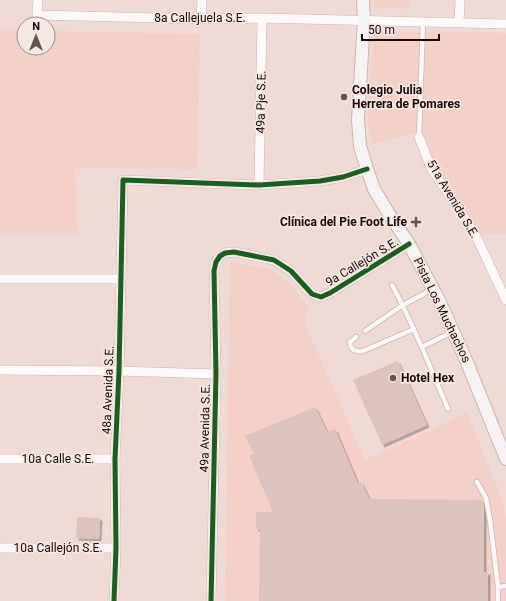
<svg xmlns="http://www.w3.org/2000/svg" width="506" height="601" font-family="Roboto,sans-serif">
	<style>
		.built { fill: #f3d0c8 }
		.building { fill: #dcc3bd; filter: url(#shadow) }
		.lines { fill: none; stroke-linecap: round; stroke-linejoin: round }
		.lane-casing { stroke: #cbb5af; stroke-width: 6 }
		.street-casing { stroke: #cbb5af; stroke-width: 10 }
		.secondary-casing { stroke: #cbb5af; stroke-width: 14 }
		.lane { stroke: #fdf9f9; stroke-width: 4.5 }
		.street { stroke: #fdf9f9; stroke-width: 9 }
		.secondary { stroke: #f5f3f4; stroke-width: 12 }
		.cycleway-casing { stroke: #f5e7e3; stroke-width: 8 }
		.cycleway { stroke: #1b5e20; stroke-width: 5 }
		.poi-dot { fill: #64504c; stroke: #f5e7e3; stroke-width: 1.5 }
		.labels { text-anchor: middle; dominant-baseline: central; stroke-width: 3.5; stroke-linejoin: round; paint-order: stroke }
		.street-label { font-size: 12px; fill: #190502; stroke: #f5e7e3 }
		.poi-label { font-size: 12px; font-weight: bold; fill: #190502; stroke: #f5e7e3; text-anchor: start }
	</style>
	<defs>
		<filter id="shadow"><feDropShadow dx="2.5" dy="2.5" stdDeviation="0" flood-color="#0004"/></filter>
	</defs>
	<rect width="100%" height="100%" fill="#f0dad5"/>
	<path class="built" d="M 375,0 L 410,0 L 410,9 L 375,7 Z
		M 0,30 L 24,30 L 24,48 L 48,48 L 48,31 L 200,34 L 197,169 L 75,168 L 77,234 L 0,234 Z
		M 374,32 L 506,33 L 506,233 L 475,234 L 419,133 L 412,133 L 373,144 L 368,128 L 368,102 Z
		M 230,262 L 273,270 L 294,288 L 308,308 L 304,322 L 365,460 L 467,413 L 499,492 L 506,518 L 506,601 L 225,601 Z"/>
	<path class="building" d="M 398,361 L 427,425 L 382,445 L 353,380 Z
		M 315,407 L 327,432 L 335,429 L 358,484 L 361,482 L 369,499 L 482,500 L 484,506 L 484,572 L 488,572 L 488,601 L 259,601 L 260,529 L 256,529 L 256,512 L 273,512 L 249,456 L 254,454 L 245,436 Z
		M 77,517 L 100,518 L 99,539 L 76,538 Z"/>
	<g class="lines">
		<g class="lane-casing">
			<path id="lane" d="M 419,137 L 423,22
				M 392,285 C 414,325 430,367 448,409
				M 365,331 L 403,305 L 422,295 L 432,288
				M 356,337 L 350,342 C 350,350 355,352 363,351 L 414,329
				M 422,347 L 452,332
				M 477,482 L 486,498 L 490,520 L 498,587 L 498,601
				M 498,587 L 506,586"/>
		</g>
		<g class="street-casing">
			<path id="street" d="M 38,0 L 37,15 L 201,19 L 262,18 L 506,24
				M 201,19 L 202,0
				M 459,23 L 460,0
				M 419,137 L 431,168 L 474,232 L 506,300
				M 259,185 L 262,18
				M 0,279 L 120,279
				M 0,370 L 119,371 L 216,374
				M 0,459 L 115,459
				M 0,548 L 116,548
				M 114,601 L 116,548 L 115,459 L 119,371 L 123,180 L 259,185 L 320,181 L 343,177 L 367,169
				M 211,601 L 216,374 L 214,271 L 216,262 L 220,256 L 225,253 L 234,252 L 274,260 L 291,271 L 312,294 L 321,297 L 330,293 L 409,244"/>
		</g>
		<g class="secondary-casing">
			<path id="secondary" d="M 363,0 L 364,20 L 358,120 L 360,146 L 367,169 L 374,189 L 389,214 L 409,244 L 439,300 L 466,360 L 506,459"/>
		</g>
		<use href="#lane" class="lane"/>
		<use href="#street" class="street"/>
		<use href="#secondary" class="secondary"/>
		<g class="cycleway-casing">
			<path id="cycleway" d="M 114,601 L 116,548 L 115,459 L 119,371 L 123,180 L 259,185 L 320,181 L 343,177 L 367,169
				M 211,601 L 216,374 L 214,271 L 216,262 L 220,256 L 225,253 L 234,252 L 274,260 L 291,271 L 312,294 L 321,297 L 330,293 L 409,244"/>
		</g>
		<use href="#cycleway" class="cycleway"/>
	</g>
	<g class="poi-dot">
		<circle cx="344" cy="97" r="4"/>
		<path d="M414 216h4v4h4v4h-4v4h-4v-4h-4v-4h4z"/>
		<circle cx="393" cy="378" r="4"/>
	</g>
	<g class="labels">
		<g class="street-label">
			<text x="200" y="18">8a Callejuela S.E.</text>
			<text transform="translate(261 102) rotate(-89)">49a Pje S.E.</text>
			<text transform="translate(453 199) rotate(59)">51a Avenida S.E.</text>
			<text transform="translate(362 262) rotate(-31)">9a Callejón S.E.</text>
			<text transform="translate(442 310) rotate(64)">Pista Los Muchachos</text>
			<text transform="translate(108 390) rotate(-88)">48a Avenida S.E.</text>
			<text transform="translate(205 428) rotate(-89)">49a Avenida S.E.</text>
			<text x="58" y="459">10a Calle S.E.</text>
			<text x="58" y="548">10a Callejón S.E.</text>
		</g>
		<g class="poi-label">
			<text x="352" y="90">Colegio Julia<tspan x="352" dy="14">Herrera de Pomares</tspan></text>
			<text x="407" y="222" text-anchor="end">Clínica del Pie Foot Life</text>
			<text x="401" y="378">Hotel Hex</text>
		</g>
	</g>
	<g transform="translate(36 36)"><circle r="19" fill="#f5e7e3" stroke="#9d8d89"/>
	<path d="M0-3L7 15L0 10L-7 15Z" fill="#64504c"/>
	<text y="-6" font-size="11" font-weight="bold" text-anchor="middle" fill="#190502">N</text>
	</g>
	<path d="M362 34v6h77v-6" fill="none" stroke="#190502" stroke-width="2"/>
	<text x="368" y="34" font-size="12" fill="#190502" stroke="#f5e7e3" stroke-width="3" paint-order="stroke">50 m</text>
</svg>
